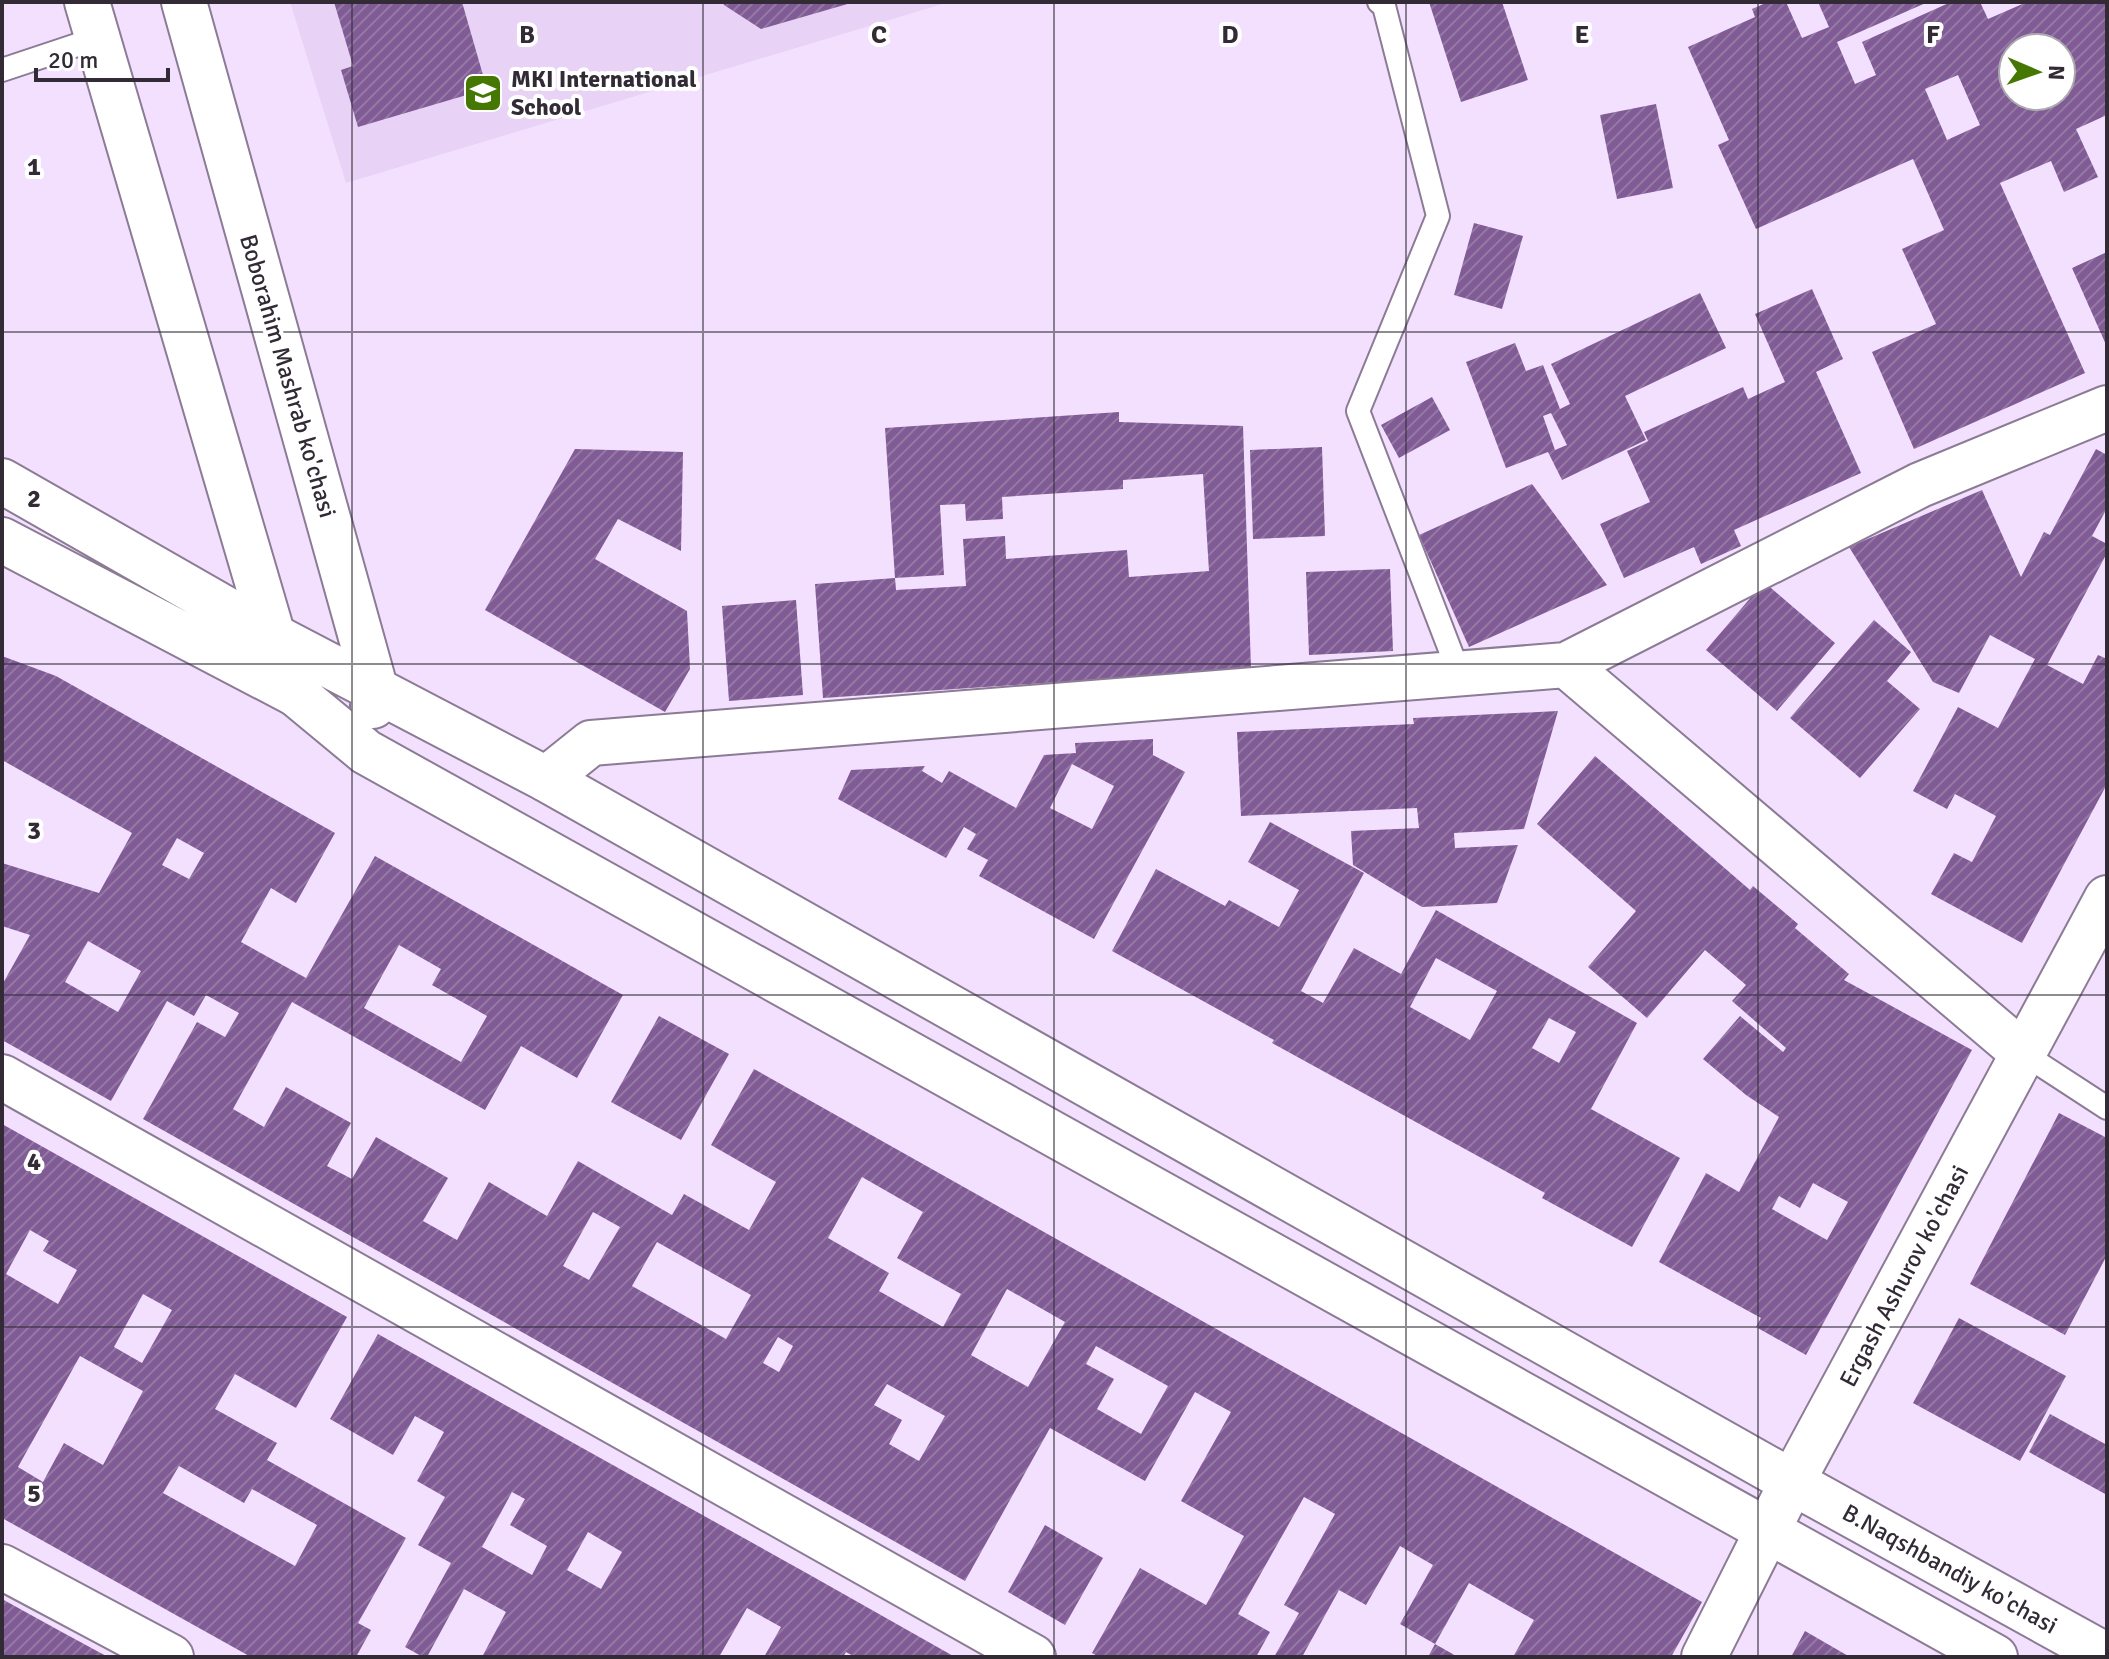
<svg xmlns="http://www.w3.org/2000/svg" width="2109" height="1659" font-family="Signika,sans-serif">
	<style>
		.built { fill: #e8d2f5 }
		.building { fill: url(#building-hatch); fill-rule: evenodd }
		.lines { fill: none; stroke-linecap: round; stroke-linejoin: round }
		.service-casing { stroke: #8b7b95; stroke-width: 26 }
		.minor-casing { stroke: #8b7b95; stroke-width: 48 }
		.tertiary-casing { stroke: #8b7b95; stroke-width: 48 }
		.secondary-casing { stroke: #8b7b95; stroke-width: 48 }
		.service { stroke: #fff; stroke-width: 22 }
		.minor { stroke: #fff; stroke-width: 44 }
		.tertiary { stroke: #fff; stroke-width: 44 }
		.secondary { stroke: #fff; stroke-width: 44 }
		.grid { fill: none; stroke: #322b36; stroke-width: 2; stroke-opacity: 0.55 }
		.labels { text-anchor: middle; dominant-baseline: central; stroke-width: 8; stroke-linejoin: round; paint-order: stroke }
		.poi-label { font-size: 24px; font-weight: bold; fill: #322b36; stroke: #fff; text-anchor: start }
		.street-label { font-size: 24px; fill: #322b36; stroke: #fff }
		.grid-label { font-size: 26px; text-anchor: middle; font-weight: bold; fill: #322b36; stroke: #fff; stroke-width: 8; stroke-linejoin: round; paint-order: stroke }
	</style>
	<defs>
		<pattern id="building-hatch" width="6" height="6" patternUnits="userSpaceOnUse" patternTransform="scale(2)"><rect width="6" height="6" fill="#805b95"/><path d="M-1 1l2-2M0 6l6-6M5 7l2-2" fill="none" stroke="#9479a3"/></pattern>
	</defs>
	<rect width="100%" height="100%" fill="#f3e0fe"/>
	<path class="built" d="M 290,2 L 949,2 L 346,183 Z"/>
	<path class="building" d="M 334,2 L 462,2 L 487,89 L 358,127 L 341,70 L 353,66 Z
		M 723,2 L 851,2 L 851,3 L 761,29 L 724,5 Z
		M 1429,2 L 1502,2 L 1528,80 L 1461,102 Z
		M 1768,2 L 1786,2 L 1802,38 L 1829,27 L 1818,2 L 1928,2 L 1837,42 L 1855,84 L 1876,75 L 1862,42 L 1951,2 L 1980,2 L 1988,19 L 2027,2 L 2107,2 L 2107,115 L 2076,129 L 2098,177 L 2064,192 L 2051,161 L 2000,183 L 2085,373 L 1914,449 L 1872,352 L 1936,324 L 1902,249 L 1944,230 L 1913,159 L 1756,229 L 1718,145 L 1729,140 L 1688,47 L 1755,17 L 1752,9 ZM 2013,48 L 2061,48 L 2061,96 L 2013,96 ZM 1958,75 L 1980,125 L 1947,140 L 1925,89 Z
		M 1656,104 L 1673,188 L 1617,199 L 1600,115 Z
		M 1474,223 L 1523,236 L 1502,309 L 1454,295 Z
		M 2107,252 L 2107,347 L 2072,268 Z
		M 1812,289 L 1843,359 L 1816,372 L 1861,473 L 1734,530 L 1741,546 L 1701,564 L 1694,547 L 1624,578 L 1600,524 L 1650,502 L 1627,451 L 1648,441 L 1644,432 L 1743,387 L 1748,399 L 1785,382 L 1755,314 Z
		M 1700,293 L 1726,348 L 1625,396 L 1646,440 L 1562,480 L 1548,452 L 1506,468 L 1466,362 L 1515,343 L 1526,371 L 1543,365 L 1560,409 L 1570,404 L 1551,364 ZM 1551,413 L 1567,445 L 1555,450 L 1543,416 Z
		M 1432,397 L 1450,430 L 1399,458 L 1381,425 Z
		M 1119,412 L 1119,422 L 1243,426 L 1251,669 L 823,698 L 815,584 L 895,578 L 896,590 L 966,586 L 963,539 L 1005,536 L 1006,559 L 1127,550 L 1129,577 L 1209,571 L 1203,474 L 1123,480 L 1123,489 L 1002,497 L 1003,519 L 966,521 L 965,504 L 940,505 L 944,575 L 895,578 L 885,428 Z
		M 1322,447 L 1325,536 L 1253,539 L 1250,450 Z
		M 575,449 L 683,452 L 681,551 L 618,519 L 595,559 L 687,611 L 690,669 L 665,712 L 485,610 Z
		M 2096,449 L 2107,455 L 2107,508 L 2092,536 L 2107,544 L 2107,553 L 2047,665 L 2083,684 L 2098,655 L 2107,659 L 2107,784 L 2022,943 L 1931,894 L 1954,853 L 1972,862 L 1996,816 L 1955,794 L 1947,809 L 1913,791 L 1958,707 L 1998,728 L 2035,659 L 1990,635 L 1959,693 L 1933,682 L 1849,547 L 1982,490 L 2021,577 L 2044,532 L 2050,535 Z
		M 1532,484 L 1607,585 L 1469,647 L 1419,535 Z
		M 1390,569 L 1393,651 L 1309,655 L 1306,572 Z
		M 1764,582 L 1835,643 L 1777,711 L 1706,650 Z
		M 796,600 L 803,695 L 729,701 L 722,606 Z
		M 1874,620 L 1911,652 L 1887,681 L 1920,709 L 1860,778 L 1790,718 Z
		M 2,656 L 56,676 L 335,833 L 296,903 L 271,888 L 241,942 L 306,978 L 375,856 L 623,995 L 577,1078 L 521,1046 L 485,1110 L 292,1002 L 233,1109 L 264,1127 L 286,1087 L 351,1123 L 327,1166 L 352,1179 L 376,1137 L 448,1178 L 423,1221 L 457,1240 L 489,1182 L 547,1216 L 578,1161 L 672,1215 L 684,1194 L 749,1230 L 776,1182 L 711,1145 L 754,1069 L 1702,1602 L 1671,1657 L 1513,1657 L 1534,1620 L 1469,1583 L 1435,1644 L 1400,1624 L 1433,1565 L 1400,1546 L 1366,1605 L 1339,1590 L 1302,1657 L 1274,1657 L 1299,1613 L 1284,1605 L 1335,1514 L 1304,1497 L 1238,1614 L 1270,1632 L 1256,1657 L 1099,1657 L 1092,1653 L 1140,1568 L 1206,1605 L 1244,1536 L 1181,1501 L 1231,1412 L 1195,1392 L 1145,1481 L 1050,1428 L 965,1581 L 143,1119 L 197,1022 L 225,1037 L 239,1013 L 206,995 L 194,1016 L 167,1001 L 111,1101 L 2,1040 L 2,985 L 30,935 L 2,926 L 2,863 L 99,893 L 132,833 L 2,760 ZM 177,838 L 204,853 L 189,879 L 162,865 ZM 88,941 L 141,971 L 118,1012 L 65,982 ZM 399,945 L 441,969 L 432,985 L 487,1016 L 461,1062 L 364,1008 ZM 862,1177 L 923,1212 L 897,1258 L 961,1294 L 943,1327 L 879,1291 L 889,1273 L 828,1238 ZM 593,1212 L 620,1227 L 589,1280 L 563,1266 ZM 657,1242 L 751,1295 L 726,1339 L 632,1286 ZM 1007,1289 L 1065,1322 L 1028,1387 L 971,1355 ZM 778,1337 L 793,1346 L 779,1372 L 763,1363 ZM 1096,1346 L 1168,1386 L 1141,1434 L 1097,1409 L 1114,1379 L 1086,1364 ZM 887,1384 L 945,1416 L 919,1461 L 889,1444 L 902,1420 L 874,1405 Z
		M 1558,711 L 1524,829 L 1454,833 L 1455,848 L 1518,845 L 1497,903 L 1422,907 L 1353,865 L 1351,831 L 1419,828 L 1417,808 L 1241,816 L 1237,732 L 1414,724 L 1413,718 Z
		M 1153,739 L 1153,755 L 1185,772 L 1094,939 L 979,876 L 988,860 L 967,849 L 976,834 L 964,827 L 946,858 L 838,799 L 851,770 L 925,766 L 922,771 L 942,783 L 949,771 L 1016,808 L 1044,755 L 1076,753 L 1075,743 ZM 1072,764 L 1114,786 L 1092,829 L 1050,808 Z
		M 1595,756 L 1750,890 L 1753,886 L 1798,924 L 1795,928 L 1849,974 L 1844,980 L 1972,1050 L 1806,1355 L 1756,1327 L 1761,1318 L 1659,1262 L 1706,1173 L 1739,1192 L 1779,1117 L 1746,1095 L 1703,1059 L 1740,1016 L 1783,1052 L 1786,1048 L 1732,1001 L 1746,985 L 1705,950 L 1647,1018 L 1588,967 L 1636,911 L 1537,824 ZM 1813,1183 L 1848,1202 L 1827,1240 L 1772,1209 L 1779,1196 L 1800,1208 Z
		M 1270,822 L 1364,873 L 1301,991 L 1323,1003 L 1354,948 L 1401,974 L 1436,910 L 1637,1023 L 1591,1109 L 1680,1158 L 1632,1247 L 1542,1198 L 1545,1193 L 1272,1043 L 1274,1040 L 1112,951 L 1156,869 L 1225,906 L 1229,900 L 1279,927 L 1299,890 L 1248,862 ZM 1436,958 L 1497,991 L 1470,1040 L 1410,1007 ZM 1549,1018 L 1576,1032 L 1559,1063 L 1532,1048 Z
		M 659,1016 L 729,1054 L 681,1140 L 611,1102 Z
		M 2059,1113 L 2107,1138 L 2107,1255 L 2065,1335 L 1970,1284 Z
		M 2,1124 L 347,1317 L 296,1408 L 235,1374 L 215,1409 L 277,1443 L 267,1460 L 406,1538 L 358,1623 L 371,1630 L 356,1657 L 251,1657 L 2,1518 ZM 30,1230 L 49,1241 L 43,1251 L 77,1270 L 58,1304 L 6,1274 ZM 143,1294 L 172,1310 L 142,1363 L 114,1347 ZM 80,1356 L 143,1391 L 103,1465 L 64,1443 L 43,1482 L 18,1467 ZM 179,1466 L 244,1503 L 252,1489 L 317,1525 L 295,1566 L 163,1493 Z
		M 1959,1318 L 2066,1376 L 2020,1461 L 1913,1403 Z
		M 378,1334 L 810,1575 L 955,1657 L 855,1657 L 846,1652 L 843,1657 L 764,1657 L 781,1627 L 747,1608 L 719,1657 L 482,1657 L 506,1612 L 464,1589 L 427,1657 L 423,1657 L 405,1647 L 451,1563 L 418,1545 L 445,1497 L 417,1481 L 444,1432 L 415,1416 L 393,1455 L 330,1419 ZM 512,1492 L 525,1499 L 510,1525 L 547,1546 L 532,1575 L 482,1547 ZM 588,1532 L 622,1552 L 601,1589 L 567,1570 Z
		M 2050,1414 L 2107,1445 L 2107,1495 L 2029,1452 Z
		M 1045,1525 L 1103,1558 L 1065,1625 L 1008,1592 Z
		M 2,1599 L 60,1631 L 108,1657 L 2,1657 Z
		M 1805,1631 L 1850,1657 L 1791,1657 Z
		M 1435,1644 L 1458,1657 L 1428,1657 Z"/>
	<g class="lines">
		<g class="service-casing">
			<path id="service" d="M 1379,2 L 1384,6 L 1438,216 L 1358,411 L 1459,673
				M 2,70 L 98,38
				M 2024,1054 L 2107,1108"/>
		</g>
		<g class="minor-casing">
			<path id="minor" d="M 2,481 L 273,636
				M 2,540 L 296,694
				M 1566,665 L 2024,1054
				M 546,779 L 591,743 L 1566,665 L 1920,485 L 2107,408
				M 2,1077 L 1033,1657
				M 2,1567 L 171,1657"/>
		</g>
		<g class="tertiary-casing">
			<path id="tertiary" d="M 1704,1657 L 1792,1482 L 2107,898"/>
		</g>
		<g class="secondary-casing">
			<path id="secondary" d="M 87,2 L 273,636 L 296,694 L 366,752 L 1995,1657
				M 184,2 L 376,691 L 373,706
				M 273,636 L 546,779 L 1792,1482 L 2107,1656"/>
		</g>
		<use href="#service" class="service"/>
		<use href="#minor" class="minor"/>
		<use href="#tertiary" class="tertiary"/>
		<use href="#secondary" class="secondary"/>
	</g>
	<path class="grid" d="M 352,2 L 352,1657M 703,2 L 703,1657M 1054,2 L 1054,1657M 1406,2 L 1406,1657M 1758,2 L 1758,1657M 2,332 L 2107,332M 2,664 L 2107,664M 2,995 L 2107,995M 2,1327 L 2107,1327"/>
	<defs>
		<g id="school-square" transform="scale(2)"><rect x="-9" y="-9" width="18" height="18" rx="4" fill="#457803" stroke="#fff"/><path d="M0-5L7-2L0 1L-7-2ZM-4 1L0 2.5L4 1V4Q0 6-4 4Z" fill="#fff"/></g>
	</defs>
	<g fill-rule="evenodd">
		<use href="#school-square" x="483" y="93"/>
	</g>
	<g class="labels">
		<g class="poi-label">
			<text x="511" y="79">MKI International<tspan x="511" dy="28">School</tspan></text>
		</g>
		<g class="street-label">
			<text transform="translate(288 376) rotate(74)">Boborahim Mashrab ko'chasi</text>
			<text transform="translate(1904 1276) rotate(-62)">Ergash Ashurov ko'chasi</text>
			<text transform="translate(1950 1569) rotate(29)">B.Naqshbandiy ko'chasi</text>
		</g>
	</g>
	<g class="grid-label">
		<text x="527" y="43">B</text>
		<text x="879" y="43">C</text>
		<text x="1230" y="43">D</text>
		<text x="1582" y="43">E</text>
		<text x="1933" y="43">F</text>
		<text x="34" y="175">1</text>
		<text x="34" y="507">2</text>
		<text x="34" y="839">3</text>
		<text x="34" y="1170">4</text>
		<text x="34" y="1502">5</text>
	</g>
	<rect width="2109" height="1659" fill="none" stroke="#322b36" stroke-width="8"/>
	<g transform="translate(2037 72) rotate(92)"><circle r="38" fill="#ffffff" stroke="#adaaaf" stroke-width="2"/>
	<path d="M0-6L14 30L0 20L-14 30Z" fill="#457803"/>
	<text y="-12" font-size="22" font-weight="bold" text-anchor="middle" fill="#322b36">N</text>
	</g>
	<path d="M36 68v12h132v-12" fill="none" stroke="#322b36" stroke-width="4"/>
	<text x="48" y="68" font-size="24" fill="#322b36" stroke="#ffffff" stroke-width="6" paint-order="stroke">20 m</text>
</svg>
